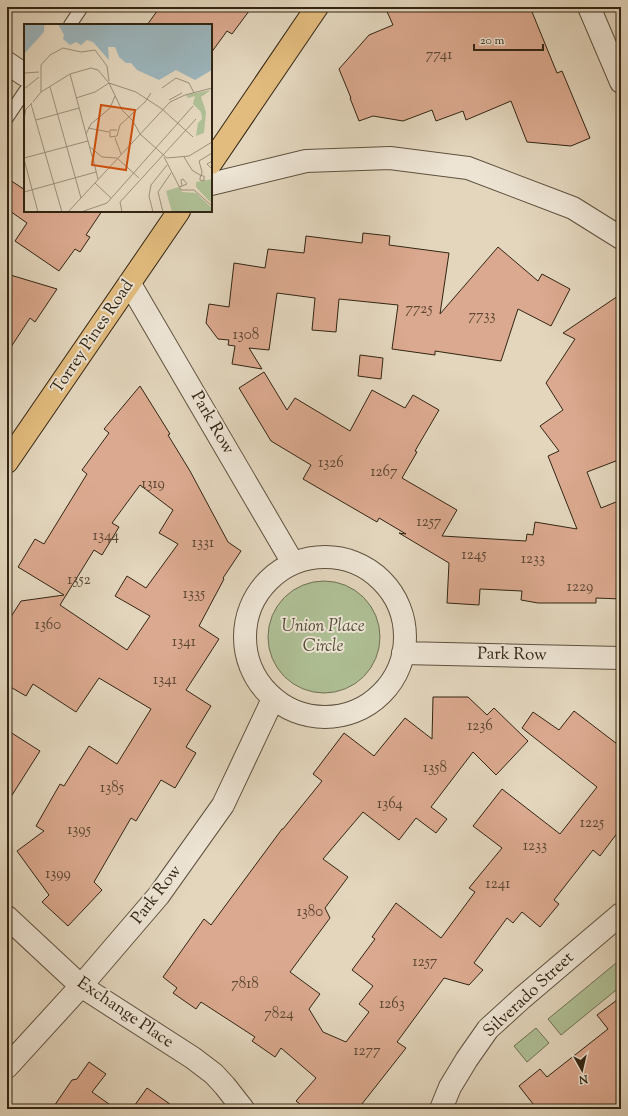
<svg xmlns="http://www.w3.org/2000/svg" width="628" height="1116" font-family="'Sorts Mill Goudy',serif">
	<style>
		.green { fill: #afbf95; stroke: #707254 }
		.building { fill: #dba98f; stroke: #322513; fill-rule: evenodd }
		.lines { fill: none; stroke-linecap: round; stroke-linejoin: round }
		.service-casing { stroke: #5e513e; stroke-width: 14 }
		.minor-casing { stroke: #5e513e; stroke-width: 24 }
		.tertiary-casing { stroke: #5e513e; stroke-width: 24 }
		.primary-casing { stroke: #322513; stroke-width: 24 }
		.service { stroke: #ede4d4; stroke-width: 12 }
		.minor { stroke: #ede4d4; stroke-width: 22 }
		.tertiary { stroke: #ede4d4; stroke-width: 22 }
		.primary { stroke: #e2bb7e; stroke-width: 22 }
		.labels { text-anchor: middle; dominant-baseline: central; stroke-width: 4; stroke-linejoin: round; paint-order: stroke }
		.number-label { font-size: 15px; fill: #5c4632 }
		.street-label { font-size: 17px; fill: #322513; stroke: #ede4d4 }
		.park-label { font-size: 17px; font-style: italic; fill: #514c34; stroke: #ede4d4 }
		.inset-road { fill: none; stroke: #9c8f79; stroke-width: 1 }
		.view { fill: #cd510d; fill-opacity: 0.15; stroke: #cd510d; stroke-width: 2 }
		.inset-edge { fill: none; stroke: #322513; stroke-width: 2 }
	</style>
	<rect width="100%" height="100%" fill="#e3d6bd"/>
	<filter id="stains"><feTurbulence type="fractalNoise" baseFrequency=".005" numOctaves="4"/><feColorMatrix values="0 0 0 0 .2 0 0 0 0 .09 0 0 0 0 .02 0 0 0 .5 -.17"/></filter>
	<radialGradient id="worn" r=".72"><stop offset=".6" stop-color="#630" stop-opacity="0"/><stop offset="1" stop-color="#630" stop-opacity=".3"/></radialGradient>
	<path class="green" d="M268 637a56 56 0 1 1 112 0a56 56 0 1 1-112 0Z
		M 621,959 L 621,986 L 561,1035 L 548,1019 Z
		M 536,1028 L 549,1043 L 527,1062 L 514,1046 Z"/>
	<path class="building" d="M 160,7 L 252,7 L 232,34 L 227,31 L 211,53 L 211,25 L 147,25 Z
		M 385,7 L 530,7 L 557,73 L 562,71 L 590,138 L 571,146 L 527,142 L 511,101 L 466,120 L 463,111 L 436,121 L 432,110 L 403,121 L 373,116 L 359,121 L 350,98 L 351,98 L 339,69 L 369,35 L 393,25 Z
		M 7,178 L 25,190 L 25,211 L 102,211 L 86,235 L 90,237 L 80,252 L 75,249 L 59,271 L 15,241 L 27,223 L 7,209 Z
		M 363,233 L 390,236 L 389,245 L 449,253 L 440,314 L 498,247 L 538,281 L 542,274 L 570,289 L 551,326 L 518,309 L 501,361 L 435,351 L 435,355 L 392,349 L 398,305 L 339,299 L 336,332 L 312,330 L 315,298 L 277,293 L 269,350 L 249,348 L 262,369 L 232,364 L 235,346 L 228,345 L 229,340 L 218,339 L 206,323 L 209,304 L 229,307 L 234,263 L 265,268 L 268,249 L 304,253 L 306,236 L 362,243 Z
		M 7,274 L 57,289 L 35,322 L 30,318 L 7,353 Z
		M 621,294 L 621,459 L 587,472 L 601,508 L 621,500 L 621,599 L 596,598 L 596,603 L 538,603 L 521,600 L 522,591 L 480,589 L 479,605 L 447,603 L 449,563 L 399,533 L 406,534 L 379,518 L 377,522 L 303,479 L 311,465 L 271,441 L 239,388 L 264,372 L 287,410 L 295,398 L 350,431 L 372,390 L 405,408 L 413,395 L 439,410 L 415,451 L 417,452 L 402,478 L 457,510 L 442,536 L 526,541 L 527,534 L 533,535 L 535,522 L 577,529 L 548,456 L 559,451 L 540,426 L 563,410 L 546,383 L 575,339 L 563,333 Z
		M 360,355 L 383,358 L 381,379 L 358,376 Z
		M 140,386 L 170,434 L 168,435 L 190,471 L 228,542 L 241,551 L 223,578 L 224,579 L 199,626 L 219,639 L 186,690 L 211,706 L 186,747 L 196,753 L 175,788 L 161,780 L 136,821 L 131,818 L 94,882 L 102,890 L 68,926 L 42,902 L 49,895 L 17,851 L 44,831 L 36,826 L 60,784 L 64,786 L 89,746 L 117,764 L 151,709 L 99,678 L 76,712 L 33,684 L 26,696 L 7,685 L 7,623 L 21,601 L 64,595 L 18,567 L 35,539 L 44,544 L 87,474 L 82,470 L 109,433 L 104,429 ZM 140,485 L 173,510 L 159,533 L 178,544 L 146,588 L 127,576 L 115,596 L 150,616 L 127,650 L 60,605 L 94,550 L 102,555 L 119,527 L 112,523 Z
		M 433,697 L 468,697 L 487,715 L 494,708 L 528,741 L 496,775 L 473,752 L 431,807 L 447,819 L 436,833 L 416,818 L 399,840 L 363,812 L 323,859 L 348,877 L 325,908 L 330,918 L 290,972 L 320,994 L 309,1009 L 323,1032 L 346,1042 L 369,1012 L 359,1004 L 373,986 L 352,970 L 375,939 L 372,937 L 396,903 L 441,938 L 475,892 L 469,888 L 502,848 L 473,826 L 502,789 L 560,834 L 597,787 L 522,728 L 533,712 L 559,730 L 574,711 L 621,747 L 621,828 L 600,856 L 593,850 L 554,900 L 559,904 L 540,927 L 522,912 L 513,923 L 507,918 L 474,963 L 483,970 L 469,985 L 444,978 L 397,1042 L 406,1048 L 358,1109 L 306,1109 L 296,1101 L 316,1078 L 281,1048 L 275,1057 L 252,1041 L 255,1037 L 201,1002 L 196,1009 L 173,993 L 177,988 L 163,977 L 204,919 L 211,925 L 282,829 L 283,829 L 322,781 L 313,774 L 344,733 L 374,756 L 405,718 L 432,739 Z
		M 7,730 L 40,751 L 7,803 Z
		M 621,997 L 621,1109 L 537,1109 L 519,1086 L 540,1069 L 547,1077 L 608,1029 L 597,1015 Z
		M 89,1062 L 106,1074 L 92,1092 L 116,1109 L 52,1109 L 72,1080 L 77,1079 Z
		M 147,1088 L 177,1109 L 132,1109 Z"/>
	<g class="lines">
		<g class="service-casing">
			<path id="service" d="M 70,25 L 82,7
				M 7,118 L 25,91"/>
		</g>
		<g class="minor-casing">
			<path id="minor" d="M 589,7 L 621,82
				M 7,63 L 25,75
				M 130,284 L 293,563
				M245 637a80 80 0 1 1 160 0a80 80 0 1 1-160 0Z
				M 403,653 L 621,658
				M 7,917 L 81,986 L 193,1058 L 214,1074 L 225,1086 L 243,1109
				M 7,1067 L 81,986 L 159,895 L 223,805 L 273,699
				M 441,1109 L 450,1087 L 467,1059 L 488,1029 L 522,998 L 621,914"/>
		</g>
		<g class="tertiary-casing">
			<path id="tertiary" d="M 211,184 L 306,161 L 390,158 L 468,168 L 573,208 L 621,238"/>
		</g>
		<g class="primary-casing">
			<path id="primary" d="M 211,163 L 317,7
				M 7,462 L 179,211"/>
		</g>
		<use href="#service" class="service"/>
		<use href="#minor" class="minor"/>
		<use href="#tertiary" class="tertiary"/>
		<use href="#primary" class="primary"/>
	</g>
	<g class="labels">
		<g class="number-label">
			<text x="439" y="55">7741</text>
			<text x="419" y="309">7725</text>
			<text x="482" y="316">7733</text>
			<text x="246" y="335">1308</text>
			<text x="331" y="463">1326</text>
			<text x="384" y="472">1267</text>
			<text x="153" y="484">1319</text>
			<text x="429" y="522">1257</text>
			<text x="106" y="536">1344</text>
			<text x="203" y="543">1331</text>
			<text x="474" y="555">1245</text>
			<text x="533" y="559">1233</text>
			<text x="79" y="580">1352</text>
			<text x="580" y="587">1229</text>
			<text x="194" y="594">1335</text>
			<text x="48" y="625">1360</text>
			<text x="184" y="642">1341</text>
			<text x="165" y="680">1341</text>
			<text x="480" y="726">1236</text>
			<text x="435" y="768">1358</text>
			<text x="112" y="788">1385</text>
			<text x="390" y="804">1364</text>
			<text x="592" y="823">1225</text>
			<text x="79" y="830">1395</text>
			<text x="535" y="846">1233</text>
			<text x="58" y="874">1399</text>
			<text x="498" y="884">1241</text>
			<text x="310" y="912">1380</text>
			<text x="425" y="962">1257</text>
			<text x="245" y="984">7818</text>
			<text x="392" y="1004">1263</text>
			<text x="279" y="1014">7824</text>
			<text x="367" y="1051">1277</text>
		</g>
		<g class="street-label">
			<text transform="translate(93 337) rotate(-56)">Torrey Pines Road</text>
			<text transform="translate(212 423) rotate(60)">Park Row</text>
			<text transform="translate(512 655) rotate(1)">Park Row</text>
			<text transform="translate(157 895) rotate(-52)">Park Row</text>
			<text transform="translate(529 995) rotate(-43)">Silverado Street</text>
			<text transform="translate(125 1013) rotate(34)">Exchange Place</text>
		</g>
		<g class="park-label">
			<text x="323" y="627">Union Place<tspan x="323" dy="20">Circle</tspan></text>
		</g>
	</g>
	<g transform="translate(24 24)">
		<rect width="188" height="188" fill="#e3d6bd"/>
		<path d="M 187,66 L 177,73 L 182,88 L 180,109 L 172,112 L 174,99 L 178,95 L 177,88 L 169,80 L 171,72 L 164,74 L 162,71 ZM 188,155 L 188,180 L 172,163 L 172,158 ZM 155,163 L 158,168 L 172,169 L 188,184 L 188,188 L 148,188 L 142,167 Z" fill="#afbf95"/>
		<path d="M 0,0 L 23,0 L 20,2 L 20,8 L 0,30 ZM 34,0 L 188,0 L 188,46 L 171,56 L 152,46 L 135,56 L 113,46 L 107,39 L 102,39 L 95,33 L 91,23 L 84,23 L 85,36 L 69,18 L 63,16 L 57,21 L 52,18 L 46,21 L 39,15 L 40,11 Z" fill="#9cb6bd"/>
		<path class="inset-road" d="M 0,49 L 15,48M 46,50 L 68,132M 26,63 L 57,174M 138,64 L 152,54 L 165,59 L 170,69M 0,65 L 15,53M 17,68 L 17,41 L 26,31 L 39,24 L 57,28 L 71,26 L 83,42 L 85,57M 52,74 L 71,68 L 85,59 L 98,86 L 109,97 L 116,110 L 143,134 L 165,132 L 188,118M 145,76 L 158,69M 9,78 L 17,68 L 46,50 L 67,44 L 74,46 L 85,59 L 112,68 L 138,85M 7,80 L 38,188M 138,85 L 169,113M 0,95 L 2,85 L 8,79M 12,96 L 55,84M 64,104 L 85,108M 93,106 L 86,106 L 86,113 L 93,112 L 96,101 L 121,78 L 127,69M 62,110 L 67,100 L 86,84 L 91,72M 91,114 L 97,130M 66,123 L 78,133 L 93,134 L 115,154M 68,131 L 74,155M 140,133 L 157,166 L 170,166 L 188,182M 160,133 L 168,146 L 171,148 L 176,151 L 179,152 L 180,152 L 180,157 L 176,156 L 176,154 L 178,149 L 178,148M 0,134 L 64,117M 0,135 L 14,188M 188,137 L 183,140 L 188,145M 178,148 L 175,137 L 188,129M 71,159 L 87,174M 155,163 L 158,162 L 163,160 L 159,155 L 157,156 L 158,162M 0,168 L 72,148M 44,188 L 146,78 L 161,71 L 188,64M 57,188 L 83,179 L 169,82M 98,188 L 96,178 L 172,95M 129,188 L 125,172 L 127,161 L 143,141M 139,188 L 134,168 L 147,149"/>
		<path class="view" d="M 77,81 L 111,86 L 102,146 L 68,141 Z"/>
		<rect width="188" height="188" class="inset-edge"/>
	</g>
	<rect width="628" height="1116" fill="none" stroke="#e3d6bd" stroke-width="24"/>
	<rect x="8" y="8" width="612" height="1100" fill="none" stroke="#322513" stroke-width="2"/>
	<rect x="12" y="12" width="604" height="1092" fill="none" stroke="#322513"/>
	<g transform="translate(582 1070) rotate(172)" stroke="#ede4d4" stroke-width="3" paint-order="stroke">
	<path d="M0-3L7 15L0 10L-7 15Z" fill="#322513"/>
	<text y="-6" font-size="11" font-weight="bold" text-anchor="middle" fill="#322513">N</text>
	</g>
	<path d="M474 44v6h69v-6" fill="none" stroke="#322513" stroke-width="2"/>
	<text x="480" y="44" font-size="12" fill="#322513" stroke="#ede4d4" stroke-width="3" paint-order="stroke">20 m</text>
	<rect width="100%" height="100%" filter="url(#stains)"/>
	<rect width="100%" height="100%" fill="url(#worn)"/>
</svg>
